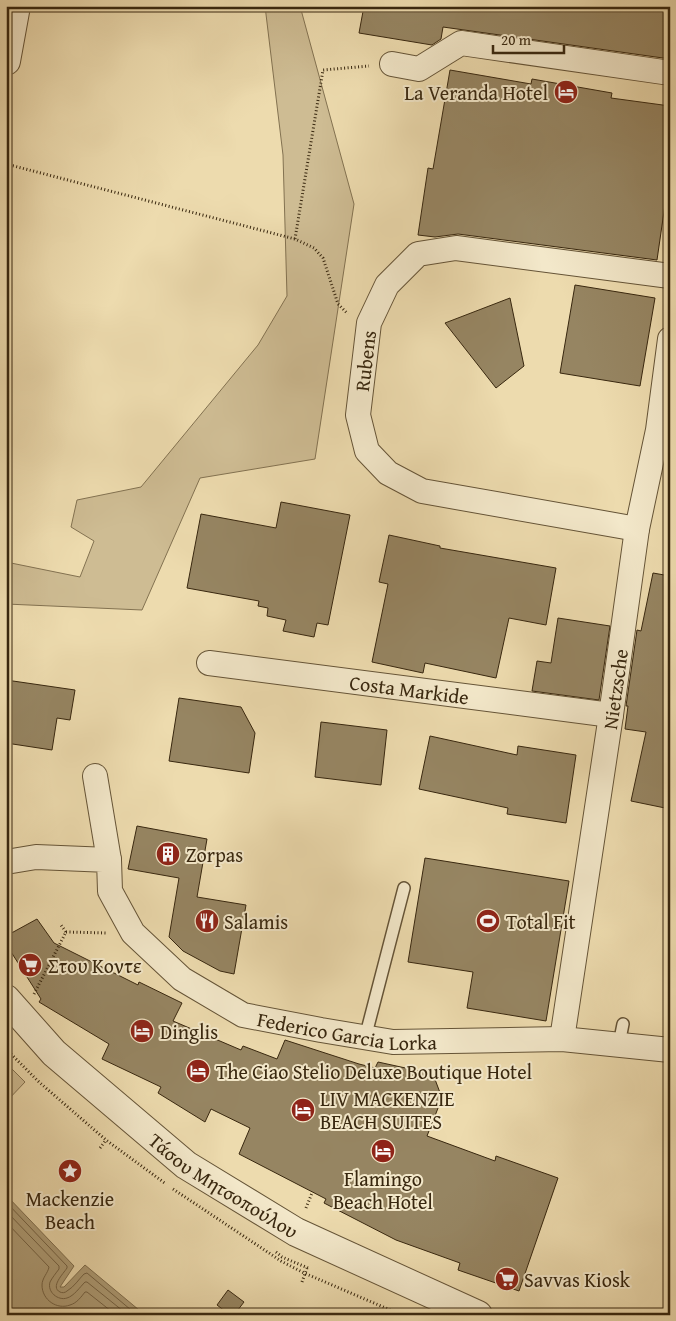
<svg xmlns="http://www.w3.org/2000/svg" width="676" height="1321" font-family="'Gentium Book Plus',serif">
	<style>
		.green { fill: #cebc93; stroke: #837251 }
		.water { fill: #af9e78; stroke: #7f6e4e }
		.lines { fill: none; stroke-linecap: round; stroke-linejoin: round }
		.shore { stroke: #746244; stroke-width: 1 }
		.building { fill: #968562; stroke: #38270f }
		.service-casing { stroke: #655437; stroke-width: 14 }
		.minor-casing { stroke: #655437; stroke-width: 26 }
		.tertiary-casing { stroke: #655437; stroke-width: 30 }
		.path { stroke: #38270f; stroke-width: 3; stroke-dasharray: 1 2.5; stroke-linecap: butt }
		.service { stroke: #f3e8ca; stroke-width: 11 }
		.minor { stroke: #f3e8ca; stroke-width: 24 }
		.tertiary { stroke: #f3e8ca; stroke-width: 28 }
		.labels { text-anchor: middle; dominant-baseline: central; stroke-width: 4; stroke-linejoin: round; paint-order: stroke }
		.poi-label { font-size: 20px; fill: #38270f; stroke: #f3e8ca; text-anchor: start }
		.street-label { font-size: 20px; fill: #38270f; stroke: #f3e8ca }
	</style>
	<rect width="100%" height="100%" fill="#eddbae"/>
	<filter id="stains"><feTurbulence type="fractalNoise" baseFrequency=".004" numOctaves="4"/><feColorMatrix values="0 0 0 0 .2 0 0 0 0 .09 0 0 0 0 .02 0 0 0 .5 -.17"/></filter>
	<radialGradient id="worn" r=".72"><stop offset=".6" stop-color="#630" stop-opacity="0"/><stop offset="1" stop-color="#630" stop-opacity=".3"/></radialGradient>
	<path class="green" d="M 265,6 L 300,6 L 354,204 L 315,459 L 200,478 L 142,610 L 6,604 L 6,562 L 80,577 L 94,541 L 71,527 L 77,500 L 141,487 L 258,345 L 287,296 L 283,155 Z
		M 6,1063 L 25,1082 L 6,1102 Z"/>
	<path class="water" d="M 6,1195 L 74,1266 L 60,1287 L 64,1287 L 85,1265 L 145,1315 L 6,1315 Z"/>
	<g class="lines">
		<path class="shore" d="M 6,1202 L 67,1266 L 67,1268 C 63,1274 50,1287 60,1292 C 62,1293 65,1293 67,1291 C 74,1287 79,1279 84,1274 L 87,1273 L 137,1315
			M 6,1211 L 59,1266 L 59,1269 C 56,1273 52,1278 50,1282 C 47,1292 58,1301 67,1298 C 74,1296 80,1287 85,1282 L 87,1282 L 128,1315
			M 6,1222 L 49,1267 C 48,1273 42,1278 42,1285 C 42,1300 57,1310 70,1305 C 77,1303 81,1297 85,1292 L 87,1292 L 116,1315"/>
	</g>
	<path class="building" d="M 364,6 L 670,6 L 670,59 L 443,27 L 441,39 L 432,45 L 359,33 Z
		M 450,70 L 531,84 L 532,79 L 612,93 L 611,98 L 670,106 L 670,170 L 657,260 L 458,234 L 435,237 L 418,235 L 428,168 L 433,169 Z
		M 575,285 L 655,298 L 640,386 L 560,373 Z
		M 510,298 L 524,366 L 496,388 L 445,323 Z
		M 281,502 L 350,515 L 328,625 L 317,623 L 314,637 L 283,631 L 286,620 L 267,616 L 268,608 L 258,606 L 259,601 L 187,588 L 201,514 L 276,528 Z
		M 389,535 L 440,546 L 440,548 L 556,568 L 546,625 L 509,618 L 496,678 L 425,663 L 423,673 L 372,662 L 388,584 L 379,582 Z
		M 653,573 L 670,576 L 670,809 L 631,801 L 646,732 L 625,729 L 628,706 L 626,706 L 637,630 L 641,631 Z
		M 558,618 L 610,626 L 599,700 L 532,691 L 537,661 L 551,663 Z
		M 6,680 L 75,690 L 70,720 L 57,718 L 52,750 L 6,743 Z
		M 179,698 L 241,707 L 255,733 L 249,773 L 169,761 Z
		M 321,722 L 387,730 L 381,785 L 315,777 Z
		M 430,736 L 517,755 L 518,746 L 576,755 L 566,823 L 507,814 L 508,808 L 419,789 Z
		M 137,826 L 207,839 L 197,897 L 246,905 L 234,974 L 220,971 L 183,951 L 169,937 L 179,878 L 128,869 Z
		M 425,858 L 569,881 L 546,1021 L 467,1008 L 473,972 L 408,962 Z
		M 37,919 L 54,943 L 138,985 L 139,982 L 182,1003 L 173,1021 L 241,1050 L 243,1046 L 277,1059 L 285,1040 L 359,1064 L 375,1068 L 378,1062 L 433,1074 L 442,1098 L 427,1136 L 495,1161 L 496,1156 L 558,1178 L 519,1291 L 458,1270 L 460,1263 L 396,1240 L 324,1203 L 326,1199 L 239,1154 L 250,1128 L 211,1109 L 205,1122 L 158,1093 L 161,1087 L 102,1059 L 109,1044 L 39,1002 L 41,999 L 6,944 L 6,936 Z
		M 228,1290 L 244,1302 L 234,1315 L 230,1315 L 217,1305 Z"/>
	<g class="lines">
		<g class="service-casing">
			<path id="service" d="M 365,1038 L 404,888
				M 619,1044 L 623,1024"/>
		</g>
		<g class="minor-casing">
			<g id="minor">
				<path d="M 392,64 L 419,69 L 461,43 L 670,73"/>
				<path id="s1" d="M 637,529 L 422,491 L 388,473 L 367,451 L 358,415 L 369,323 L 387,285 L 418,254 L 456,248 L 670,276"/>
				<path id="s2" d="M 209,663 L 611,715"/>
				<path d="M 95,776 L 109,860"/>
				<path id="s3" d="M 6,862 L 36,857 L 109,860 L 110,891 L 133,933 L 182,979 L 243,1015 L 321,1030 L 393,1042 L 562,1039 L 670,1050"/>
				<path id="s4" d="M 562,1039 L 611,715 L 637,529 L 658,430 L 670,339"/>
			</g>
		</g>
		<g class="tertiary-casing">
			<g id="tertiary">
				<path d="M 6,61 L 16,6"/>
				<path id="s5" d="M 6,999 L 54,1053 L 186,1165 L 296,1232 L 478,1315"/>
			</g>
		</g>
		<path class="path" d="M 6,164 L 295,239 L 314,248 L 323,258 L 338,304 L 348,314
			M 295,239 L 323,70 L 369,66
			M 66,932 L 107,933
			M 34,994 L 66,932 L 61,925
			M 6,1049 L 39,1082 L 106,1140 L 166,1184
			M 100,1148 L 106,1140
			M 173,1189 L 281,1261 L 304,1273 L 402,1315
			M 306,1208 L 312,1193
			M 276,1252 L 282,1257 L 308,1268
			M 302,1282 L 307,1268"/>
		<use href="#service" class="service"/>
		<use href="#minor" class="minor"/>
		<use href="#tertiary" class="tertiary"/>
	</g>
	<defs>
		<g id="hotel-disc" transform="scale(1.25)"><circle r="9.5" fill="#8f2418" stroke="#f3e8ca"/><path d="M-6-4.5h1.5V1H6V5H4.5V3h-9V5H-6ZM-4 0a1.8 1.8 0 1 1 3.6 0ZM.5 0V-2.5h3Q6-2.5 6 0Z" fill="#fff"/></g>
		<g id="building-disc" transform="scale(1.25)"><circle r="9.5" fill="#8f2418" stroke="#f3e8ca"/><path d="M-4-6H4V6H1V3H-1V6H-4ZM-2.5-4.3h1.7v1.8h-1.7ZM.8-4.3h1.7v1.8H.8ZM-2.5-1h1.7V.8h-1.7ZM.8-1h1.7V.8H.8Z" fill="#fff"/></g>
		<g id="restaurant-disc" transform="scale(1.25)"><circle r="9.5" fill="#8f2418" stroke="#f3e8ca"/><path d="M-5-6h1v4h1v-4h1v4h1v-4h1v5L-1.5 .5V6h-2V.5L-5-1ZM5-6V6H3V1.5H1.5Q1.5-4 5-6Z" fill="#fff"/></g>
		<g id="stadium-disc" transform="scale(1.25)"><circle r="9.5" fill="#8f2418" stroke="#f3e8ca"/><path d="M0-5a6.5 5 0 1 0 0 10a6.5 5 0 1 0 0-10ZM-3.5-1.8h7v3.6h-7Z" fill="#fff"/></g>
		<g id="supermarket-disc" transform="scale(1.25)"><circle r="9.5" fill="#8f2418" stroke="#f3e8ca"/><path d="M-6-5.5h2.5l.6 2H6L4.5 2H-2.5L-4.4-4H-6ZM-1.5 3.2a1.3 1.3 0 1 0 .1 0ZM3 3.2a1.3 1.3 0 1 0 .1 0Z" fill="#fff"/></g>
		<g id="sight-disc" transform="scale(1.25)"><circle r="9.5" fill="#8f2418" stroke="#f3e8ca"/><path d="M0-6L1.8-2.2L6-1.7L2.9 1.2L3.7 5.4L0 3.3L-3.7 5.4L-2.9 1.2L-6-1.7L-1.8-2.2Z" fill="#fff"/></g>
	</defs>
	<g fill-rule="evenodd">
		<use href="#hotel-disc" x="566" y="92"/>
		<use href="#building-disc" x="168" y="854"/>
		<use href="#restaurant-disc" x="207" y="921"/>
		<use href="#stadium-disc" x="488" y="921"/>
		<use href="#supermarket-disc" x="30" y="965"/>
		<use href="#hotel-disc" x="142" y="1031"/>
		<use href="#hotel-disc" x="198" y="1071"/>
		<use href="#hotel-disc" x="303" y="1110"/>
		<use href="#hotel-disc" x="383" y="1151"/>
		<use href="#sight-disc" x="70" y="1171"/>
		<use href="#supermarket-disc" x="507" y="1279"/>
	</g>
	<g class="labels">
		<g class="poi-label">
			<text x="548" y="92" text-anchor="end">La Veranda Hotel</text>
			<text x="186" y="854">Zorpas</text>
			<text x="224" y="921">Salamis</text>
			<text x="506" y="921">Total Fit</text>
			<text x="48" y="965">Στου Κοντε</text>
			<text x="160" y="1031">Dinglis</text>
			<text x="216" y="1071">The Ciao Stelio Deluxe Boutique Hotel</text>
			<text x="320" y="1098">LIV MACKENZIE<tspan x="320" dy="23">BEACH SUITES</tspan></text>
			<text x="383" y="1178" text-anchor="middle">Flamingo<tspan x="383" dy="23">Beach Hotel</tspan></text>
			<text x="70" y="1198" text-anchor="middle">Mackenzie<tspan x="70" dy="23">Beach</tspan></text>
			<text x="524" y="1279">Savvas Kiosk</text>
		</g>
		<g class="street-label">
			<text stroke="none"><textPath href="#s1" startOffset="379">Rubens</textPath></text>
			<text stroke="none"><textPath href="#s2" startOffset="202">Costa Markide</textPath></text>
			<text stroke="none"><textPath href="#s4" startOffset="354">Nietzsche</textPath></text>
			<text stroke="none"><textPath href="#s3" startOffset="426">Federico Garcia Lorka</textPath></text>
			<text stroke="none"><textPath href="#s5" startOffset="288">Τάσου Μητσοπούλου</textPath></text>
		</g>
	</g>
	<rect width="676" height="1321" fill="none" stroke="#eddbae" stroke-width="25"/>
	<rect x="8" y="8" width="661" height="1306" fill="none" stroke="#38270f" stroke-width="2.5"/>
	<rect x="12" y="12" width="651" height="1296" fill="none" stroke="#38270f"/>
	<path d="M493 45v8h71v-8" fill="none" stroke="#38270f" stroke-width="2.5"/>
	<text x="501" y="45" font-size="15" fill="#38270f" stroke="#f3e8ca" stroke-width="4" paint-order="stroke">20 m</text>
	<rect width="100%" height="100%" filter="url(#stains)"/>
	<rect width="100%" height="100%" fill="url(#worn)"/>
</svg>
